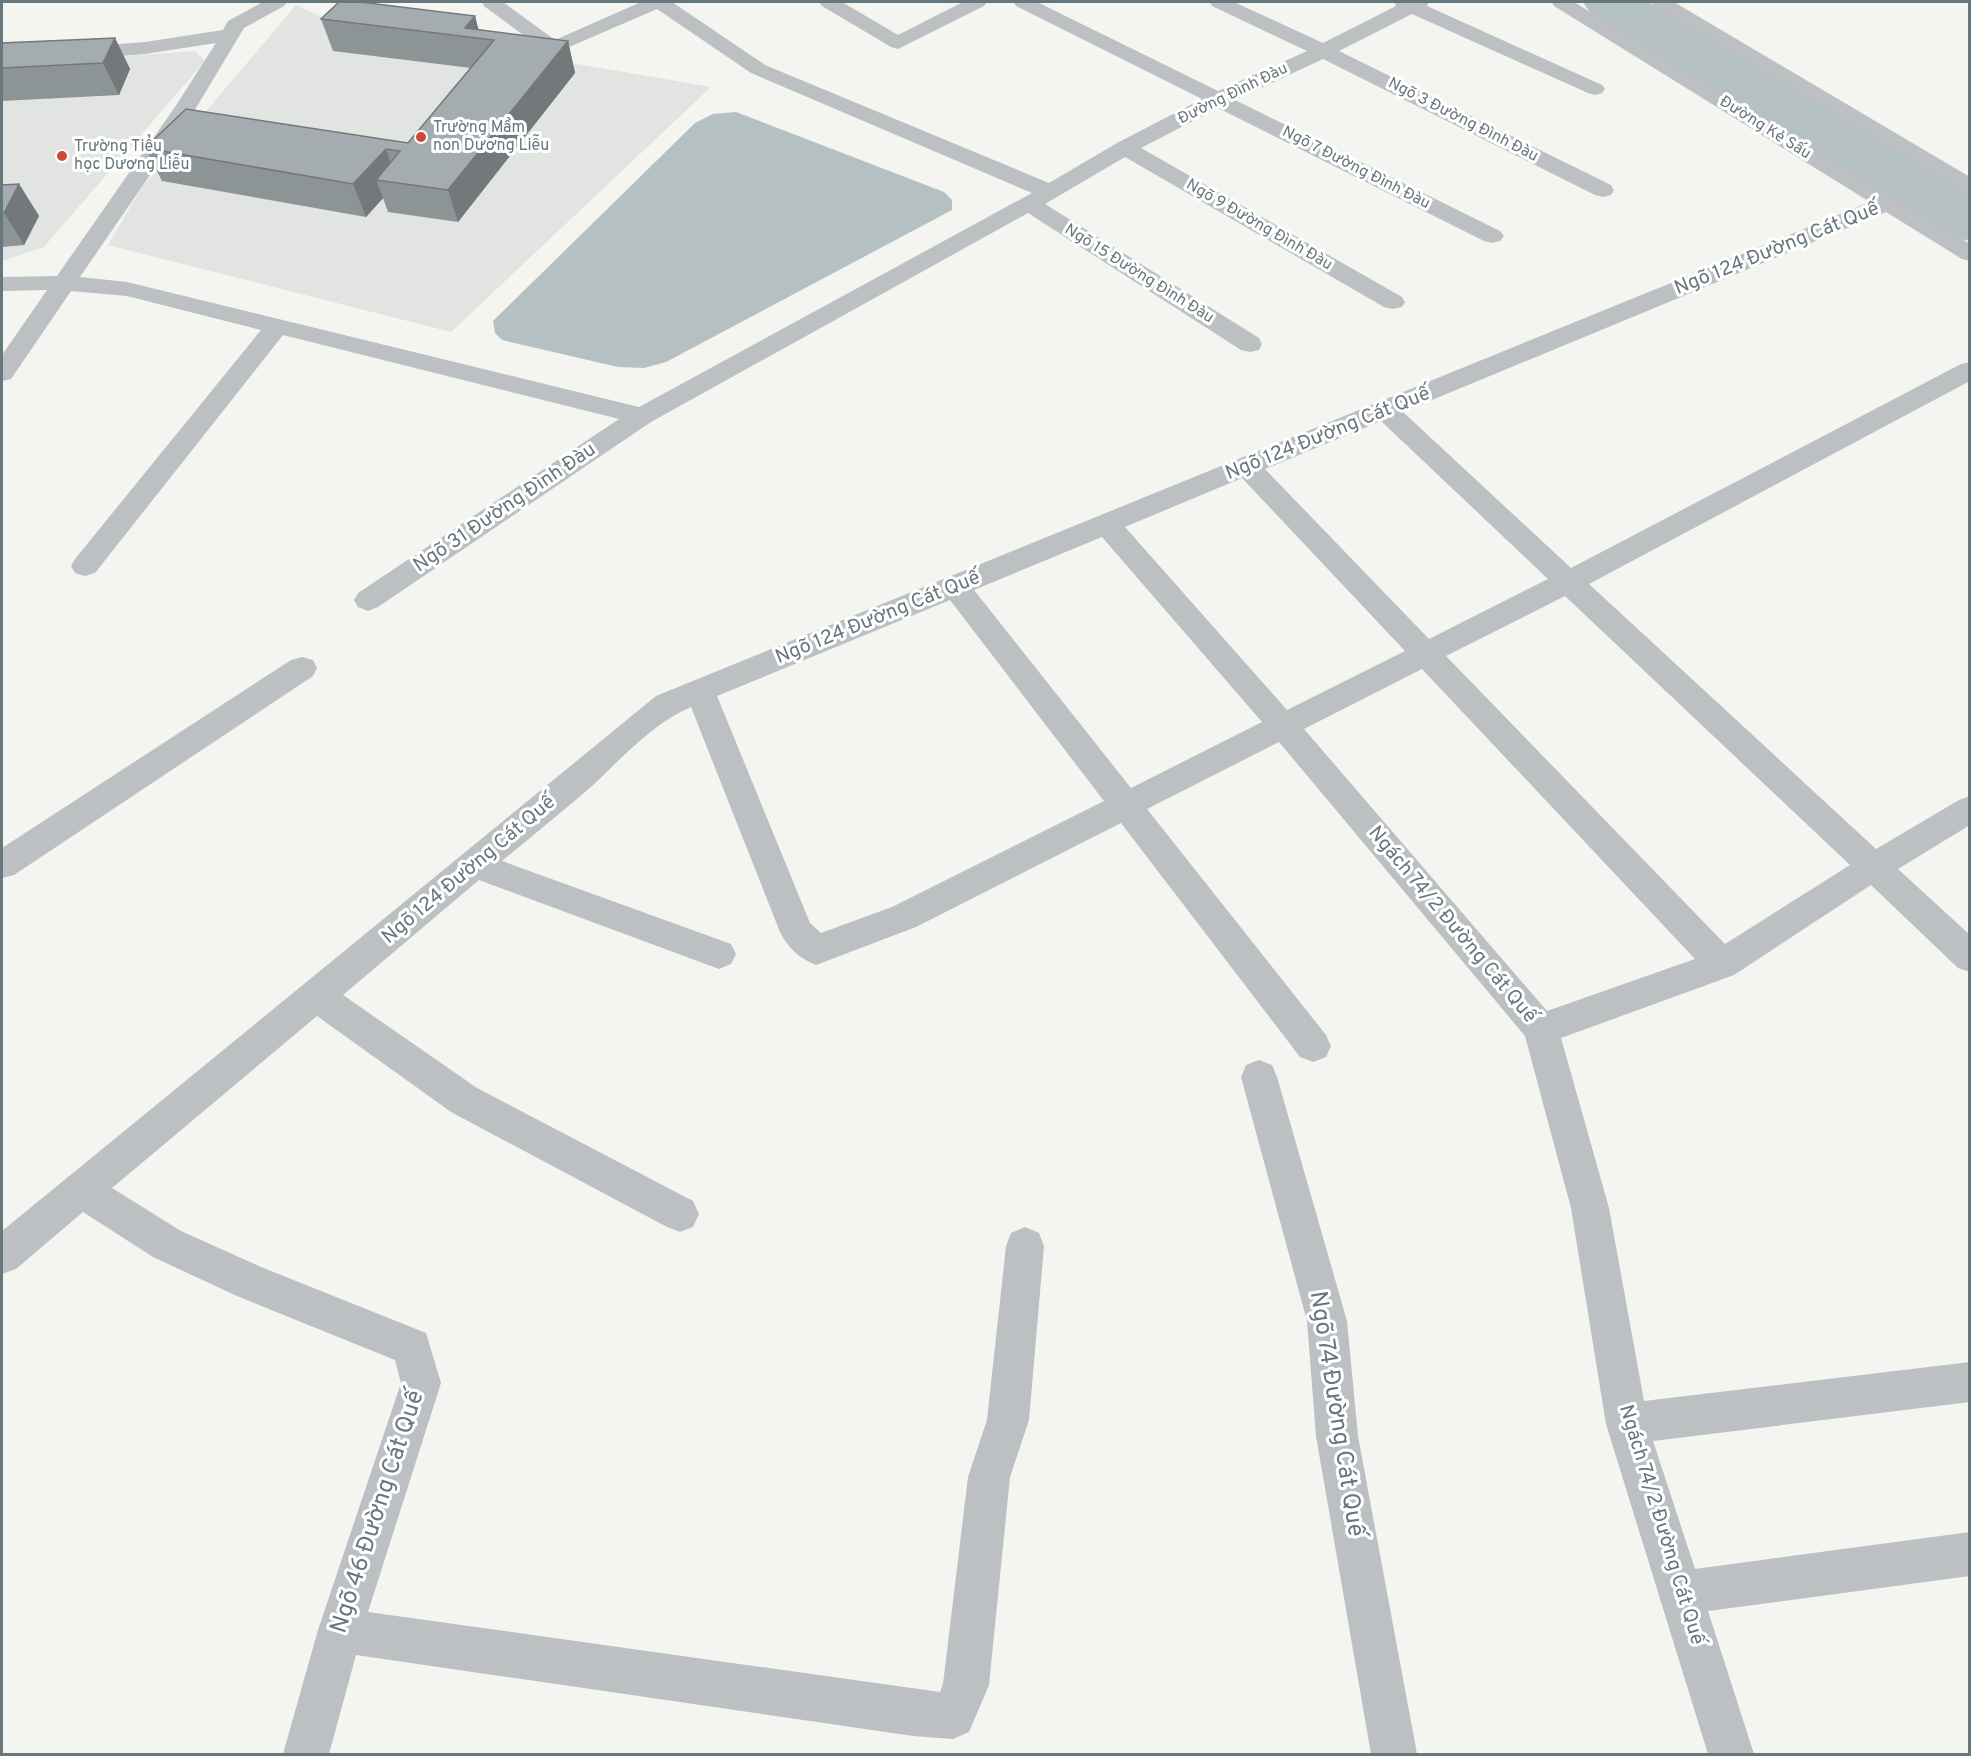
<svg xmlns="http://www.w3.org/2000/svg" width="1971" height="1756" font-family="Overpass,sans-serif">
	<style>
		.built { fill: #e2e4e2 }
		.water { fill: #b4c0c2 }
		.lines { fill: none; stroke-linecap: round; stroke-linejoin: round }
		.river { fill: #b4c0c2; fill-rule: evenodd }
		.minor { fill: #bcc0c2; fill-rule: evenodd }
		.wall { fill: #8d9496 }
		.shaded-wall { fill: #73787a }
		.building { fill: #a4acaf; stroke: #73787a; stroke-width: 1.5 }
		.poi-dot { fill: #cc4839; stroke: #fff; stroke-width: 2 }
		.labels { text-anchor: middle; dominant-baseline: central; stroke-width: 6; stroke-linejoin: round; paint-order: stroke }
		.far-street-label { font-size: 16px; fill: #67777e; stroke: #fff }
		.far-poi-label { font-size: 16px; fill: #67777e; stroke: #fff; text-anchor: start }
		.street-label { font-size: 20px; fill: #67777e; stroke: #fff }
		.near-street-label { font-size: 24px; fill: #67777e; stroke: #fff }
	</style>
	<rect width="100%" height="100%" fill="#f4f4f1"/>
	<path class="built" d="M 296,5 L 352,31 L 484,48 L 711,87 L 451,332 L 108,245 L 142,187 Z
		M 195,51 L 205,61 L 44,247 L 2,261 L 2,65 Z"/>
	<path class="water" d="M 736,112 L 944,192 L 952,200 L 952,210 L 666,362 L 644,368 L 618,367 L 502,340 L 495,333 L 493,321 L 695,123 L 713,114 Z"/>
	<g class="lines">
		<path class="river" d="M 1583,2 L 1648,2 L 1970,195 L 1970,241 L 1947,236 L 1591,14 Z"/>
		<path class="minor" d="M 263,2 L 287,2 L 284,6 L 244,28 L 196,108 L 80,277 L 127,282 L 639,407 L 1032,193 L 751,73 L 657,9 L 553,54 L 546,52 L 484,6 L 482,2 L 503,2 L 555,40 L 641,2 L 672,2 L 765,65 L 1049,183 L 1117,143 L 1202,99 L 1016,6 L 1014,2 L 1037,2 L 1218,91 L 1307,51 L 1212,6 L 1210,2 L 1234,2 L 1323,43 L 1396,6 L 1394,2 L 1429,2 L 1427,6 L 1602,85 L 1605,89 L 1602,93 L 1595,95 L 1588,93 L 1412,14 L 1339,51 L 1611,185 L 1614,190 L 1611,195 L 1603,197 L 1595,195 L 1323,59 L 1235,100 L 1500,231 L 1504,236 L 1500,241 L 1492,243 L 1484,241 L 1218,108 L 1141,148 L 1402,297 L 1405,302 L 1402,307 L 1393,309 L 1384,307 L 1125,157 L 1045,204 L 1259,338 L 1262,344 L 1259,350 L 1250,352 L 1241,350 L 1028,213 L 651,422 L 378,607 L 368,611 L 358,607 L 354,600 L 358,593 L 619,419 L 283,335 L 95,573 L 85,576 L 75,573 L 71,566 L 75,559 L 261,330 L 127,296 L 71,291 L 11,379 L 2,381 L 2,355 L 47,290 L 2,291 L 2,277 L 57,276 L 175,107 L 216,43 L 145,54 L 2,65 L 2,53 L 145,42 L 223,30 L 228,21 Z
			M 819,2 L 842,2 L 898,35 L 963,2 L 987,2 L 984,6 L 898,49 L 891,47 L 822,6 Z
			M 1552,2 L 1574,2 L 1970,244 L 1970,261 L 1962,259 L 1886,212 L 1403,412 L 1571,568 L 1961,364 L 1970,362 L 1970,381 L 1589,584 L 1876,849 L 1959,800 L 1970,796 L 1970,825 L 1898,869 L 1970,935 L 1970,972 L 1958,968 L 1871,885 L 1734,975 L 1561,1038 L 1609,1208 L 1644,1401 L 1970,1362 L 1970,1402 L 1653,1441 L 1695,1569 L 1970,1532 L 1970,1576 L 1708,1611 L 1754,1754 L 1708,1754 L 1606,1424 L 1571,1208 L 1525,1036 L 1279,742 L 1147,809 L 1326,1035 L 1331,1046 L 1326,1057 L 1313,1062 L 1300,1057 L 1121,823 L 916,927 L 816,965 C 800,959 788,948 780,932 L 691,707 C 653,723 621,759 591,787 C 562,812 532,836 502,861 L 731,944 L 736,954 L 731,964 L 719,969 L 479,880 L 343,995 L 477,1088 L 693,1201 L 699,1214 L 693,1227 L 680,1232 L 667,1227 L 451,1112 L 317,1016 L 112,1188 L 181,1231 L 261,1267 L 426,1333 L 441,1383 L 368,1612 L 940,1692 L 943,1684 L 968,1477 L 987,1420 L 1006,1246 L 1011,1233 L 1025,1227 L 1039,1233 L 1044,1246 L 1029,1420 L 1010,1477 L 989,1685 L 969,1732 L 953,1739 L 913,1736 L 356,1655 L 329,1754 L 283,1754 L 318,1630 L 401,1383 L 395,1360 L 237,1296 L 153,1257 L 83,1212 L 16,1269 L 2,1274 L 2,1231 L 656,696 L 1870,202 L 1554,6 ZM 1381,421 L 1548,579 L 1429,639 L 1265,469 ZM 1242,478 L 1405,651 L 1287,710 L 1125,527 ZM 1102,537 L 1262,722 L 1131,788 L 974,590 ZM 1565,596 L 1850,865 L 1725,944 L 1446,656 ZM 950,600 L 1104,801 L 892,907 L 821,933 L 810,923 L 717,696 ZM 1422,669 L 1695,959 L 1547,1011 L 1304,729 Z
			M 1651,2 L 1674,2 L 1970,177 L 1970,194 L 1962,192 L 1654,6 Z
			M 302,657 L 313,660 L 317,668 L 313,676 L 14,875 L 2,878 L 2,848 L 291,660 Z
			M 1259,1060 L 1272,1065 L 1277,1077 L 1347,1321 L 1358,1436 L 1417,1754 L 1371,1754 L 1316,1436 L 1307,1321 L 1241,1077 L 1246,1065 Z"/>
	</g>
	<path class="wall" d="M 475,16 L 478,30 L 568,41 L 575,73 L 458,222 L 388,212 L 383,198 L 366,217 L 162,181 L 145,148 L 408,143 L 471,68 L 333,51 L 321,19 Z
		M 115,38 L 130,69 L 119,95 L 2,101 L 2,43 Z
		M 19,184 L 39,216 L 24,245 L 2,247 L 2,185 Z"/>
	<path class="shaded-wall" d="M 475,16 L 481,39 L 465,28 Z
		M 115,38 L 130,69 L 119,95 L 103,63 Z
		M 568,41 L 575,73 L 458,222 L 448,190 Z
		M 386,149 L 397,182 L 376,180 L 383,198 L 366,217 L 353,184 Z
		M 19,184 L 39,216 L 24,245 L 4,213 Z"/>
	<path class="building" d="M 339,2 L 360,2 L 475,16 L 465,28 L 568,41 L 448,190 L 376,180 L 400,151 L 386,149 L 353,184 L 145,148 L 186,109 L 408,143 L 494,40 L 321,19 Z
		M 115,38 L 103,63 L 2,68 L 2,43 Z
		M 19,184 L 4,213 L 2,213 L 2,185 Z"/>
	<g class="poi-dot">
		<circle cx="421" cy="137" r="6"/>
		<circle cx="62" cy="156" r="6"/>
	</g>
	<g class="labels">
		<g class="far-street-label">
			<text transform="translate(1233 94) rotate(-26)">Đường Đình Đàu</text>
			<text transform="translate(1463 120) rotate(27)">Ngõ 3 Đường Đình Đàu</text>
			<text transform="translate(1765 128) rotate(32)">Đường Kẻ Sấu</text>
			<text transform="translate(1356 168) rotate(27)">Ngõ 7 Đường Đình Đàu</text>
			<text transform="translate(1259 225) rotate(30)">Ngõ 9 Đường Đình Đàu</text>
			<text transform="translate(1139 274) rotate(32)">Ngõ 15 Đường Đình Đàu</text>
		</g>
		<g class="far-poi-label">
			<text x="433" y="128">Trường Mầm<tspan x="433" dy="18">non Dương Liễu</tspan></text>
			<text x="74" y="147">Trường Tiểu<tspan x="74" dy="18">học Dương Liễu</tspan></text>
		</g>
		<g class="street-label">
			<text transform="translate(1777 249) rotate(-22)">Ngõ 124 Đường Cát Quế</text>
			<text transform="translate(1328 434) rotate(-22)">Ngõ 124 Đường Cát Quế</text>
			<text transform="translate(505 508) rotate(-34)">Ngõ 31 Đường Đình Đàu</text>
			<text transform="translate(878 618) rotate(-22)">Ngõ 124 Đường Cát Quế</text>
			<text transform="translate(469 870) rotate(-40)">Ngõ 124 Đường Cát Quế</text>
			<text transform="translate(1452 925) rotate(50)">Ngách 74/2 Đường Cát Quế</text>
			<text transform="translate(1661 1525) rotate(73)">Ngách 74/2 Đường Cát Quế</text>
		</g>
		<g class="near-street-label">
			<text transform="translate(1336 1414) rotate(81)">Ngõ 74 Đường Cát Quế</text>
			<text transform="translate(378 1512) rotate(-72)">Ngõ 46 Đường Cát Quế</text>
		</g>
	</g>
	<rect width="1971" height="1756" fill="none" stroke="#67777e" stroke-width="6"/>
</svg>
